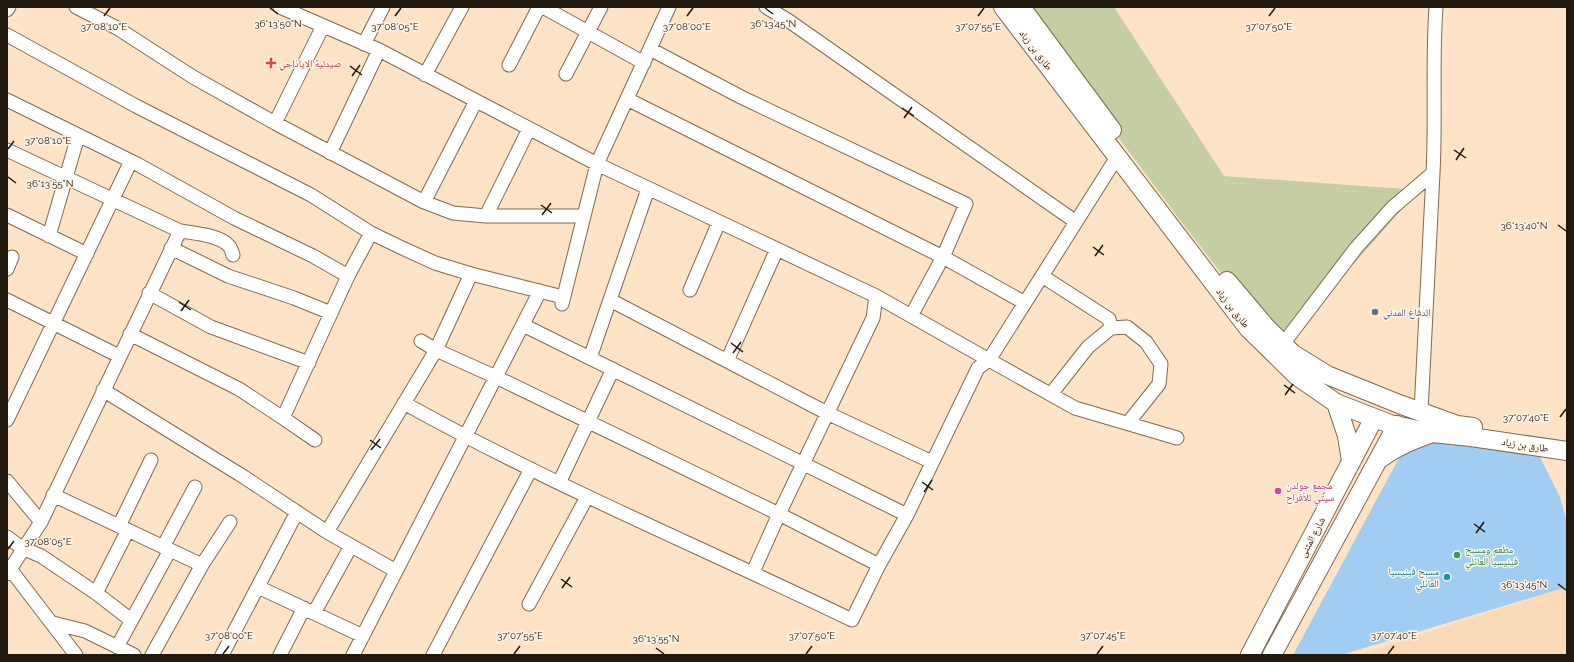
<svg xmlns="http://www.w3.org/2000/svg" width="1574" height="662" font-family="Raleway,'Noto Naskh Arabic',sans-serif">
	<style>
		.built { fill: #fad9b7 }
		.green { fill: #c5cda2 }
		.water { fill: #a1cdf2 }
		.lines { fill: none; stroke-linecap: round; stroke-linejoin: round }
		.street-casing { stroke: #80694f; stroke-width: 15 }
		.secondary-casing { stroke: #80694f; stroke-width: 20 }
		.street { stroke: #fff; stroke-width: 13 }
		.secondary { stroke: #fff; stroke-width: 18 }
		.ticks { fill: none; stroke: #20170d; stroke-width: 1.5 }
		.health-dot { fill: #e0444e; stroke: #fff4e8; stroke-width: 1.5 }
		.service-dot { fill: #5c6f8a; stroke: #fff4e8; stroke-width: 1.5 }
		.hotel-dot { fill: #d1479c; stroke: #fff4e8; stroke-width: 1.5 }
		.leisure-dot { fill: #2e9e5b; stroke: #fff4e8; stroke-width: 1.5 }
		.culture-dot { fill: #0f9aa8; stroke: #fff4e8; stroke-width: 1.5 }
		.labels { text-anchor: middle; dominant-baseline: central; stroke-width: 3; stroke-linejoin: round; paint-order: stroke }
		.street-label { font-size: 10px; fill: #20170d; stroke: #fff4e8 }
		.health-label { font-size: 10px; fill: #be3a42; stroke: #fff4e8; text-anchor: start }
		.service-label { font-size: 10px; fill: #4e5e75; stroke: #fff4e8; text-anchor: start }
		.hotel-label { font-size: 10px; fill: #b23c85; stroke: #fff4e8; text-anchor: start }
		.leisure-label { font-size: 10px; fill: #27864d; stroke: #fff4e8; text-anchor: start }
		.culture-label { font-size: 10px; fill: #0d838f; stroke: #fff4e8; text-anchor: end }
		.ticks-label { font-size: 10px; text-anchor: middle; fill: #20170d; stroke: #fff4e8; stroke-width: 3; stroke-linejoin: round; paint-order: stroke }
	</style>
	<rect width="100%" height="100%" fill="#fee3c7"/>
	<path class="built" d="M 1567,587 L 1567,655 L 1358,655 Z"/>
	<path class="green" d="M 1021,7 L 1114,7 L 1224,176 L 1419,190 L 1283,344 L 1231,286 L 1180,220 Z"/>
	<path class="water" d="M 1435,439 L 1538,453 L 1560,497 L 1567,523 L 1567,587 L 1341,655 L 1293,655 L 1399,458 Z"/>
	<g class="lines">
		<g class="street-casing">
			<path id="street" d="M 76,7 L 117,28 L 193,77 L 275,123 L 424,202 L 453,213 L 486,216 L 584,216
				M 280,7 L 379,50 L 597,164 L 876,296 L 873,318 L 779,514 L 753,572
				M 543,7 L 644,63
				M 766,7 L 789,21 L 1076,222
				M 7,10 L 9,7
				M 7,35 L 136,106 L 311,195 L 371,233 L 400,247 L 435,263 L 471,274 L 563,297
				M 364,44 L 383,7
				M 650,49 L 741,97 L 966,204 L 943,257 L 911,316
				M 509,65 L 539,7
				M 566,74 L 601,7
				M 425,75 L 462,7
				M 627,99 L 943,257 L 1025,303
				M 7,100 L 137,164 L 234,218 L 313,256 L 348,276
				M 275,123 L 323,26
				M 7,150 L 180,231 C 193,233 220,235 229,246 C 231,248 232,252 233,255
				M 330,153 L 379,50
				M 1117,157 L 989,360 L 1075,408 L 1177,438
				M 424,202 L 476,101
				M 7,215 L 87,254
				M 486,216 L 529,129
				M 49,236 L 78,136
				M 171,248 L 228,276 L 294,298 L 331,313
				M 7,269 L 12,257
				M 1042,276 L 1109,319 L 1111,328
				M 690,290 L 719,222
				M 149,293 L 211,327 L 309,363
				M 7,300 L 119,356
				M 610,300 L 827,413 L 932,462
				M 562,304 L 597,164 L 669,7
				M 523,325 L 907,515
				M 130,334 L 239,389 L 283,418 L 315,440
				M 421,341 L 436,350 L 496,377 L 779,514 L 879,565
				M 1283,344 L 1356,248 L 1392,208 L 1433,173 C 1436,118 1432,62 1436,7
				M 590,358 L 648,189
				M 727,361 L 777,249
				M 103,390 L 244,477 L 327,532 L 396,571
				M 1051,394 L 1088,347 L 1111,328 L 1127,327 L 1146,342 L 1161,364 L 1159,384 L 1128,423
				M 404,403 C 549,484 703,548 852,620 L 879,565 L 907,515 L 978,368 L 989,360 L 876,296
				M 1421,412 L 1433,173
				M 283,418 L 348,276 L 371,233
				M 7,420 L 131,161
				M 7,481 L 41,522
				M 559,483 L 613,369
				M 53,495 L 202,565
				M 119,526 L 151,460
				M 327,532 L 436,350 L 471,274
				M 7,537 L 22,548 L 41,556 L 96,593 L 131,620
				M 163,547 L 195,487
				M 10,569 L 76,655
				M 7,574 L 41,522 L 180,231
				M 258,587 L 363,636
				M 96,593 L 128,530
				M 529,604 L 587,497
				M 314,613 L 351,546
				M 53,623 L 85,631 L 134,655
				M 117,647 L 170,550
				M 152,655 L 202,565 L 230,522
				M 222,655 L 297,512
				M 280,655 L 304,608
				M 353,655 L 540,291
				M 433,655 L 531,469"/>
		</g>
		<g class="secondary-casing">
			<path id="secondary" d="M 1003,7 L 1248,328 L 1297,376 L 1336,403 L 1390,424 L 1432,433 L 1471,437 L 1567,451
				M 1021,7 L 1112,130
				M 1227,281 L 1265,326 L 1293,354 L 1327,375 L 1399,404 L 1457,425 L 1473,427
				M 1336,403 L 1347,436 L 1351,461
				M 1381,458 C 1397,446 1413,440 1432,433
				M 1250,655 L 1374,418
				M 1272,655 L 1397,425"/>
		</g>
		<use href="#street" class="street"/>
		<use href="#secondary" class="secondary"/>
	</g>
	<path class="ticks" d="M 270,8 L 278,14M 765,8 L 773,14M 104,16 L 110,8M 395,16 L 401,8M 687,16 L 693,8M 978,16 L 984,8M 1269,16 L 1275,8M 350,66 L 362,75M 352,76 L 360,65M 902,108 L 914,116M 904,118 L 912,107M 8,149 L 14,141M 1454,150 L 1466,158M 1456,160 L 1464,148M 8,177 L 16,183M 541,205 L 552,213M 542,215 L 551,203M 1558,225 L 1566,231M 1093,247 L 1104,255M 1095,256 L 1103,245M 179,302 L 191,310M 181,311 L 189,300M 731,343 L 743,352M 733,353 L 741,342M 1284,385 L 1295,393M 1285,395 L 1293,384M 1560,417 L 1566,409M 370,440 L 381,448M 371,450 L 380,439M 922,482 L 933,490M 924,492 L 932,480M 1474,524 L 1485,532M 1476,533 L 1484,522M 8,549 L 14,541M 561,579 L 572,587M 1558,584 L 1566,590M 562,588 L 570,577M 656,648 L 664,654M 223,654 L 229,646M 514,654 L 520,646M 806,654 L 812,646M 1097,654 L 1103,646M 1388,654 L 1394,646"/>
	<path class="health-dot" d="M269 57h4v4h4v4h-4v4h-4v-4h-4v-4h4z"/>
	<circle class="service-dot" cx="1375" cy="312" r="4"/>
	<circle class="hotel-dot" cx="1278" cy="491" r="4"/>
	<circle class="leisure-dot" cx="1457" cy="555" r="4"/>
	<circle class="culture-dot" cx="1447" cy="577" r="4"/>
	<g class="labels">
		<g class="street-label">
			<text transform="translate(1036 50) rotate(53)">طارق بن زياد</text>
			<text transform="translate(1233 308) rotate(52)">طارق بن زياد</text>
			<text transform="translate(1525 445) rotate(9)">طارق بن زياد</text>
			<text transform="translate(1312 537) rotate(-62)">شارع المثنى</text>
		</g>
		<g class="health-label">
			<text x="279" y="63">صيدلية الاياذاجي</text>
		</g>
		<g class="service-label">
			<text x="1383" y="312">الدفاع المدني</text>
		</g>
		<g class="hotel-label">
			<text x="1286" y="485">مجمع جولدن<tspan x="1286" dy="12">سيتي للأفراح</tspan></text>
		</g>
		<g class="leisure-label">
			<text x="1465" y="549">مطعم ومسبح<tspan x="1465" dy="12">فينيسيا العائلي</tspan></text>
		</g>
		<g class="culture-label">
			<text x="1439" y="571">مسبح فينيسيا<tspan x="1439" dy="12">العائلي</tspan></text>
		</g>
	</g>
	<g class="ticks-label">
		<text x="773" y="27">36°13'45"N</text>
		<text x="278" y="27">36°13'50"N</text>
		<text x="395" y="30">37°08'05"E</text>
		<text x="687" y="30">37°08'00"E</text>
		<text x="978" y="30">37°07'55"E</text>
		<text x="1269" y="30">37°07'50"E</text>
		<text x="104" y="30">37°08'10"E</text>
		<text x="48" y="144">37°08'10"E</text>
		<text x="50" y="187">36°13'55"N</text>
		<text x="1524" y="229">36°13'40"N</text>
		<text x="1526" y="421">37°07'40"E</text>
		<text x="48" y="545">37°08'05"E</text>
		<text x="1524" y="588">36°13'45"N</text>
		<text x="229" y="639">37°08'00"E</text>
		<text x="520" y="639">37°07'55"E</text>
		<text x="812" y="639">37°07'50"E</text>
		<text x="1103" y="639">37°07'45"E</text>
		<text x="1394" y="639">37°07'40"E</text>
		<text x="656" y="642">36°13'55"N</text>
	</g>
	<rect width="1574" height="662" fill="none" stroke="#20170d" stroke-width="16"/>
</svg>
